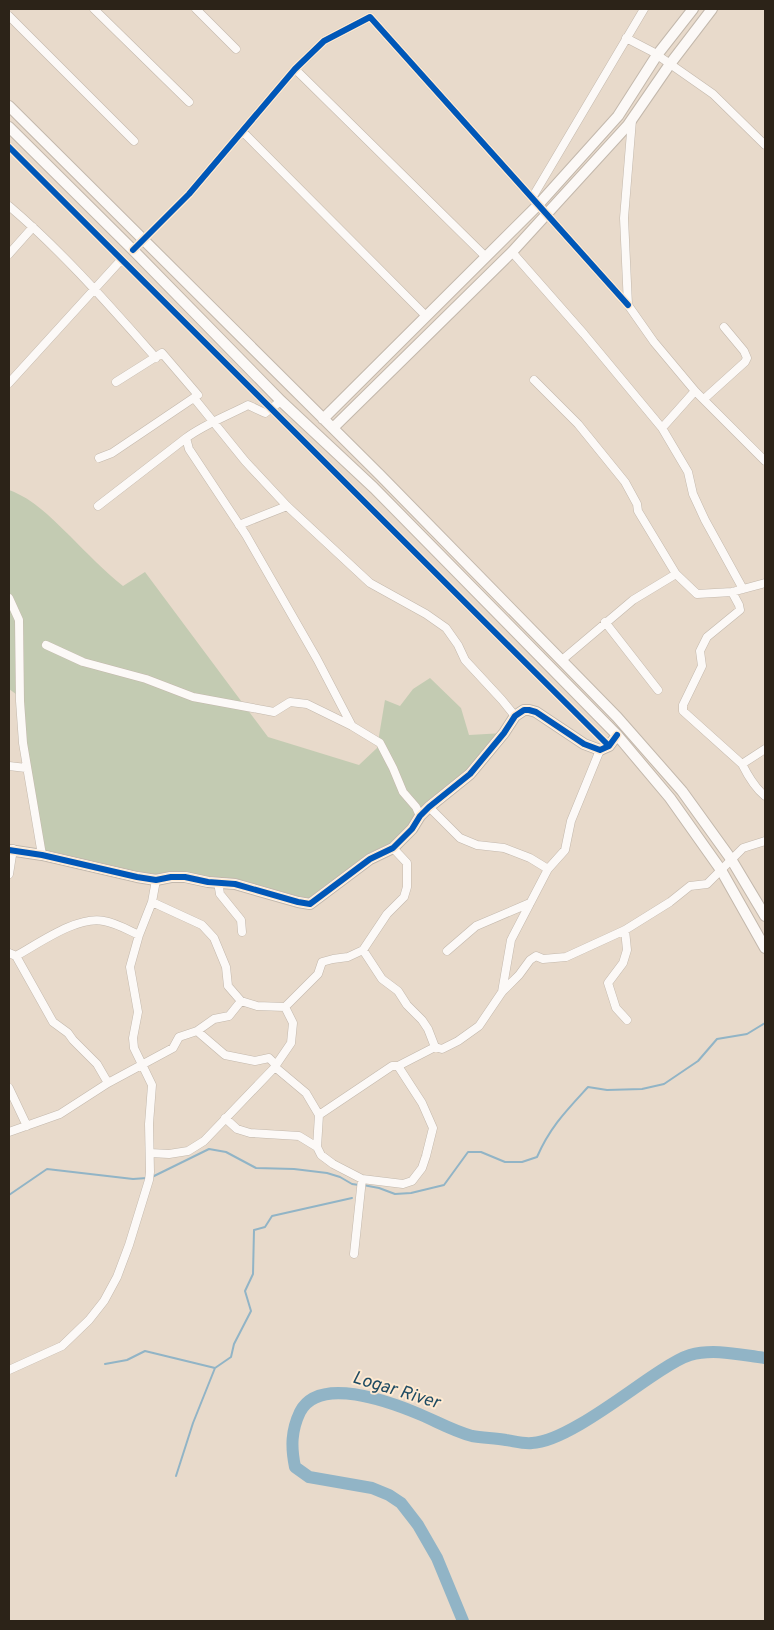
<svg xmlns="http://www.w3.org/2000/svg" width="774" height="1630" font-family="Overpass,sans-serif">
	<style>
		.green { fill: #c3cbb2 }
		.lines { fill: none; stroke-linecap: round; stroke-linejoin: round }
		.stream { stroke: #91b4c6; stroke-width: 2 }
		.river { stroke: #91b4c6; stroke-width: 12 }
		.street-casing { stroke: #c3b8ac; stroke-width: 9 }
		.secondary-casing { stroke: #c3b8ac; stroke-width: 12 }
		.street { stroke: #fcf9f7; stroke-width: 8 }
		.secondary { stroke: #fcf9f7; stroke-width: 10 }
		.cycleway-casing { stroke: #fee9d1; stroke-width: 9 }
		.cycleway { stroke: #0057b8; stroke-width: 6 }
		.labels { text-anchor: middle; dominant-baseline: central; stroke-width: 4; stroke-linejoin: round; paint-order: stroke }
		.water-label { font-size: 18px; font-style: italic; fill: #1d4a62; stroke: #fee9d1 }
	</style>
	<rect width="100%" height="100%" fill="#e8dacb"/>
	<path class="green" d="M 9,490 C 34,499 51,518 70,536 C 87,553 104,571 123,586 L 145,572 L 268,737 L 359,765 L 377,748 L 385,700 L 400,706 L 413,689 L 430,678 L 461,708 L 469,735 L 504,733 L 412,829 L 310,904 L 235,884 L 156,880 L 42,855 L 20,697 L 9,689 Z"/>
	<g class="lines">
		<path class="stream" d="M 152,1177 L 209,1149 L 226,1152 L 256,1168 L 294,1169 L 327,1173 L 340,1177 L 352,1184 L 359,1185
			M 363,1185 L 379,1188 L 395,1194 L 411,1193 L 444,1185 L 468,1152 L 481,1152 L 505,1162 L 522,1162 L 537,1157 C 550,1127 566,1111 588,1087 L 607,1090 L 642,1089 L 664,1084 L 698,1061 L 717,1039 L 747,1034 L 765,1023
			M 9,1195 L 47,1169 L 133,1179 L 147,1178
			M 105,1364 L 127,1360 L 145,1351 L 215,1368 L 231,1357 L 234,1344 L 251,1311 L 245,1291 L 253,1274 L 254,1230 L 265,1227 L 272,1216 L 352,1198
			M 176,1476 L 193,1423 L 215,1368"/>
		<path class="river" d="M 463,1621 L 437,1558 L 418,1525 L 401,1503 L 389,1495 L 372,1488 L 309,1477 L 295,1467 C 291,1447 291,1431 300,1412 C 319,1375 390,1402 419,1414 C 436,1421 453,1431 472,1436 C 483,1438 495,1438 506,1440 C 514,1441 523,1444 532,1443 C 564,1442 625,1394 654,1375 C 665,1368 677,1359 690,1355 C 714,1348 741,1355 765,1358"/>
		<g class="street-casing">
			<path id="street" d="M 94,9 L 189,102
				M 196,9 L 236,49
				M 9,16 L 134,141
				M 626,38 L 653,52 L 713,94 L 765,145
				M 295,69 L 486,257
				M 632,120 L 624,218 L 628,305 L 654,342 L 695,391 L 765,461
				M 243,132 L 426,316
				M 9,147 L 609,746
				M 532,198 L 644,9
				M 9,206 C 63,252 109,305 156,358
				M 133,250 L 189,194 L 295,69 L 324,41 L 370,17 L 628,305
				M 512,252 L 584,334 L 662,428 L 688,472 L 693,494 L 705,520 L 743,589
				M 9,254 L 33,227
				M 534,380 L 578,424 L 625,482 L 637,504 L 638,511 L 676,574 L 697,594 L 732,592 L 765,583
				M 9,383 L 121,260
				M 194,398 L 245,461 L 287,506 L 370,583 L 426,614 L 446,628 L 458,645 L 465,660 L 502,700 L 515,716
				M 704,399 L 745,362 L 747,358 L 744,351 L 724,327
				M 281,401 L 265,413 L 248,405 C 227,416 205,424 186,438 L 189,449 L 246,535 L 317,659 L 352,726 L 380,743 L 393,768 L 403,792 L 416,807 L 420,816
				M 662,428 L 695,391
				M 99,458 L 112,453 L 198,395 L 162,353 L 116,382
				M 98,506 L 186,438
				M 239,525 L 287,506
				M 732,592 L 739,605 L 740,610 L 707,637 L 700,651 L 702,666 L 683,705 L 683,711 L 742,764 C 748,776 755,788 765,796
				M 9,598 L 19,620 L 20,701 L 23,743 L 42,855
				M 605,622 L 658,690
				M 46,645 L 83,662 L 146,679 L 193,697 L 274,712 L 290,702 L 307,704 L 352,726
				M 562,660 L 633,600 L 676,574
				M 742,764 L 765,749
				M 9,766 L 26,768
				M 429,807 L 460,838 L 477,845 L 504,848 L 530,858 L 548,869
				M 9,874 L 13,849
				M 218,882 L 220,894 L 241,920 L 242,932
				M 152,902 L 202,925 L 214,938 L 226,967 L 228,986 L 241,1001 L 257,1006 L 285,1007
				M 625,930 L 627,950 L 623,963 L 608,983 L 616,1008 L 627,1020
				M 363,950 L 382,979 L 398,991 L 407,1005 L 422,1020 L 428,1029 L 435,1047 L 442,1049 L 458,1041 L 479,1026 L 502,992 L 519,975 L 530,960 L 536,956 L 543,959 L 566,957 L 625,930 L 670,902 L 690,886 L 707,884 L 743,848 L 765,841
				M 447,951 L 476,926 L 530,903
				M 9,953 L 16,956 L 53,1022 L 68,1033 L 73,1040 L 97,1064 L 108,1083
				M 16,956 C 38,944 78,915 104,921 C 116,923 128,930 139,935
				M 502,992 L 511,940 L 548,869 L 565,850 L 571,821 L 600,750
				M 197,1031 L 225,1055 L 255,1061 L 269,1058 L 276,1065 L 275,1067 L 306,1093 L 319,1115 L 317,1147 L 321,1155 L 333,1164 L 362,1179 L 403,1184 L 412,1181 L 422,1168 L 426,1156 L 433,1128 L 422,1103 L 398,1066
				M 276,1065 L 291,1043 L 293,1023 L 285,1007 L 318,974 L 322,962 L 333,959 L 348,957 L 363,950 L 387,914 L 404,897 L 407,887 L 407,863 L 393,848
				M 9,1088 L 27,1126
				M 319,1115 L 392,1066 L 398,1066 L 435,1047
				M 225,1118 L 237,1129 L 250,1133 L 299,1136 L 317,1147
				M 9,1132 L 60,1114 L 108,1083 L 173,1048 L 179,1037 L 197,1031 L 214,1019 L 229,1016 L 241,1001
				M 150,1153 L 169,1154 L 188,1151 L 204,1141 L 275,1067
				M 354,1254 L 362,1179
				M 9,1370 L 62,1346 L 89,1320 L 104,1301 L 117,1277 L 129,1245 L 149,1180 L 150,1172 L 149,1124 L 152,1085 L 134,1048 L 133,1038 L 138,1012 L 130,967 L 139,935 L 152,902 L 156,880"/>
		</g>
		<g class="secondary-casing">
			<path id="secondary" d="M 9,106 L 380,475 L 617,717 L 682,791 L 731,859 L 765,916
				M 9,127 L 133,250 L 281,401 L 374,488 L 617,735 L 670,798 L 721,870 L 765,948
				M 323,419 L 538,205 L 618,116 L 657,55 L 693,9
				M 333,428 L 512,252 L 628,125 L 670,64 L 712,9
				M 9,850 L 42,855 L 137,877 L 156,880 L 171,877 L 185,877 L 208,882 L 235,884 L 298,902 L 310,904 L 370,859 L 393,848 L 412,829 L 420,816 L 429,807 L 470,774 L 504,733 L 515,716 L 524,710 L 529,710 L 536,712 L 584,744 L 600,750 L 609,746 L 617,735"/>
		</g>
		<use href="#street" class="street"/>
		<use href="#secondary" class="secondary"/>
		<g class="cycleway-casing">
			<path id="cycleway" d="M 9,147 L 609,746
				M 133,250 L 189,194 L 295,69 L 324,41 L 370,17 L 628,305
				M 9,850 L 42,855 L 137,877 L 156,880 L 171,877 L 185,877 L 208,882 L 235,884 L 298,902 L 310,904 L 370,859 L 393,848 L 412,829 L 420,816 L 429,807 L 470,774 L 504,733 L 515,716 L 524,710 L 529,710 L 536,712 L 584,744 L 600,750 L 609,746 L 617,735"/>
		</g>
		<use href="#cycleway" class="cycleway"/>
	</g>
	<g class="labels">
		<g class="water-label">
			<text transform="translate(396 1391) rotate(17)">Logar River</text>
		</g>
	</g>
	<rect width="774" height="1630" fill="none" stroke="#2c2318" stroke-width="20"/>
</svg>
